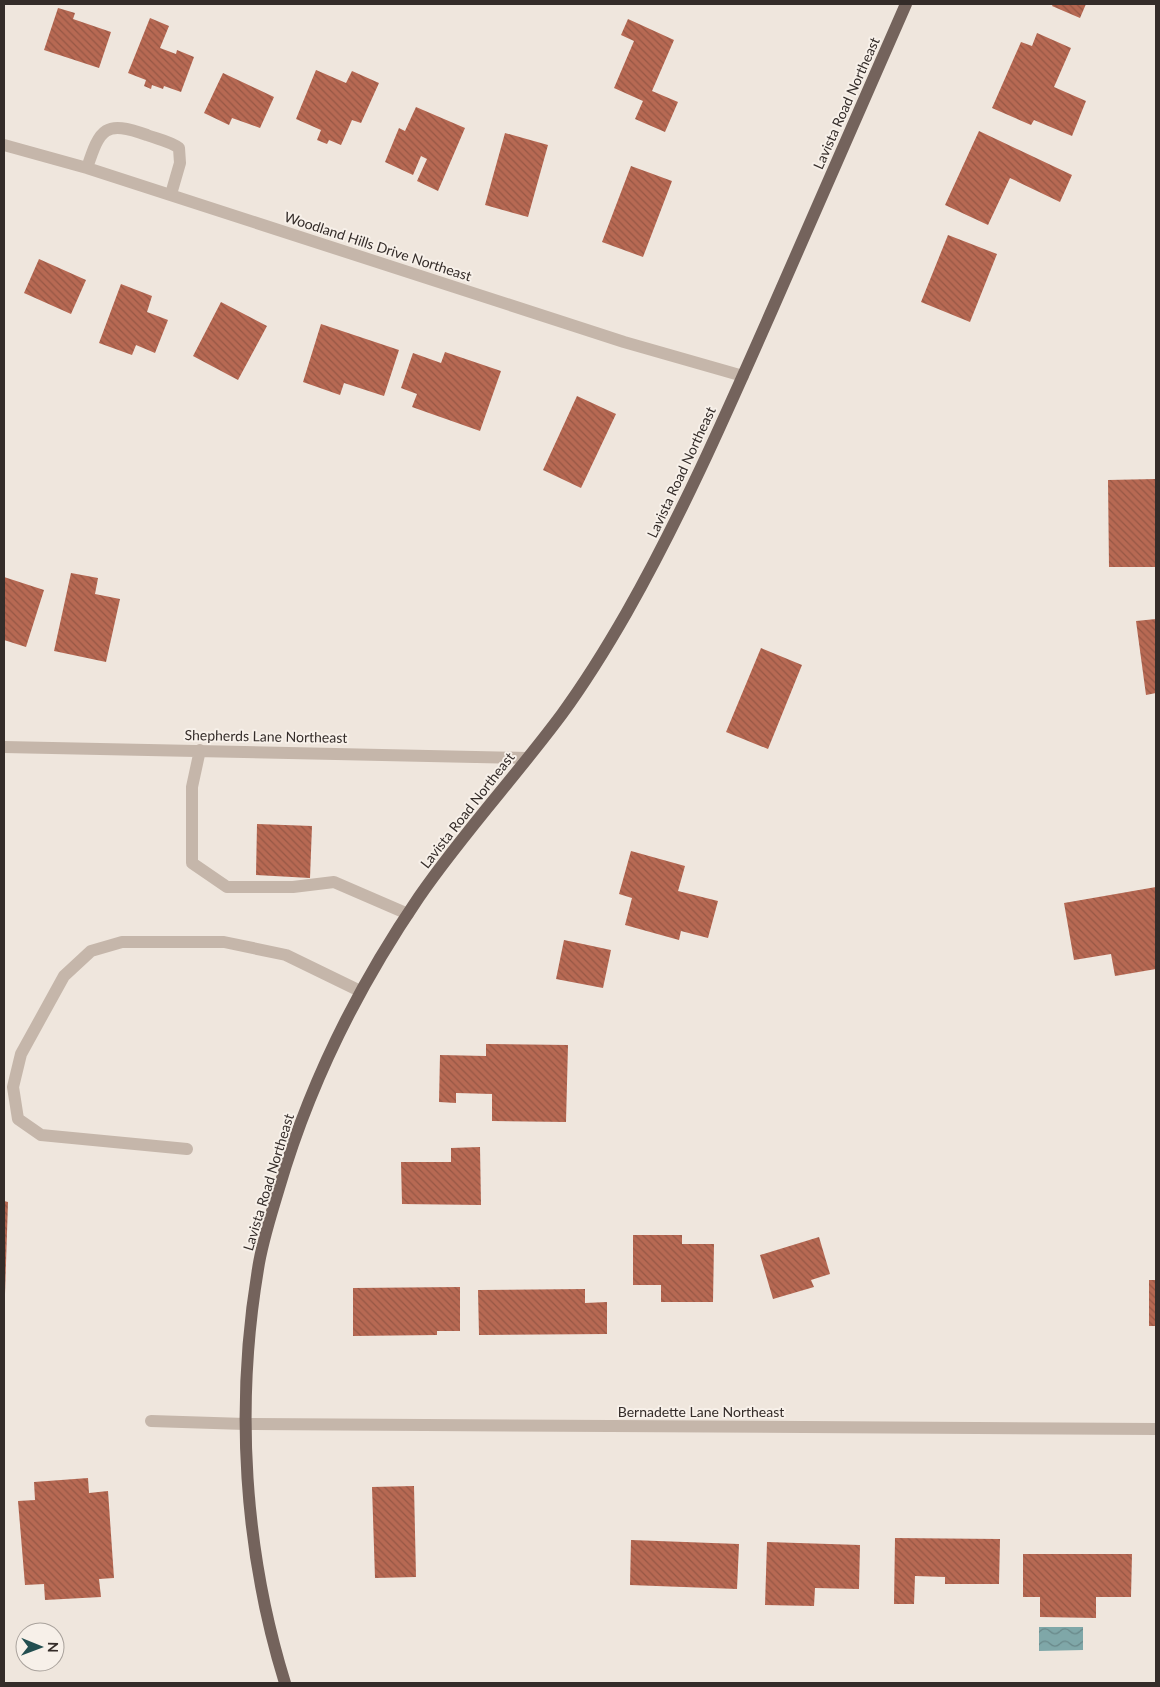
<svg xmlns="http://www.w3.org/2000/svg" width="1160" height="1687" font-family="Lato,sans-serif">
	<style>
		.water { fill: url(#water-waves) }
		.building { fill: url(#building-back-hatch) }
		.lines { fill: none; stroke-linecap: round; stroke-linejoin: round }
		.minor { stroke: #c5b6aa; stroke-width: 12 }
		.major { stroke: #74635c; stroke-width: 12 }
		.labels { text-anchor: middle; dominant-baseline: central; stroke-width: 4; stroke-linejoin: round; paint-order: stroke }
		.street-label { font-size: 14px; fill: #342c29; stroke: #f7f0e9 }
	</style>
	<defs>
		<pattern id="water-waves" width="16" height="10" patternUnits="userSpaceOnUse" patternTransform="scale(1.25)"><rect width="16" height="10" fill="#7fa7a8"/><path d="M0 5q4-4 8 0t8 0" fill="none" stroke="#698889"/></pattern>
		<pattern id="building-back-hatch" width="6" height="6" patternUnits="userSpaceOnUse" patternTransform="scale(1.25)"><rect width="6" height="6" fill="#b76953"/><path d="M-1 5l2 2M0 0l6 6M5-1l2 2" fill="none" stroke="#965745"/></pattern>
	</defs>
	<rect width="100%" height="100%" fill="#efe6dd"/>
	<path class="water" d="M 1039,1627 L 1083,1627 L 1083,1650 L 1039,1651 Z"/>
	<path class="building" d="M 1053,4 L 1086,4 L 1080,18 L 1052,6 Z
		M 58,8 L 75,13 L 73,19 L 111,32 L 99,68 L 44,50 Z
		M 150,18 L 169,26 L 160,48 L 176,54 L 177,50 L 194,57 L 181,92 L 164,86 L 163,89 L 152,85 L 151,89 L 144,86 L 146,80 L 128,73 Z
		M 628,19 L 674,40 L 652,91 L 678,102 L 665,132 L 635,119 L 643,101 L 614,88 L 634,41 L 621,35 Z
		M 1037,33 L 1071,48 L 1054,87 L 1086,101 L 1072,136 L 1034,120 L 1031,125 L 992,108 L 1021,42 L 1032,46 Z
		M 316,70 L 346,83 L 352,71 L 379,83 L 361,123 L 352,120 L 341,145 L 329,140 L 327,144 L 317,140 L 321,130 L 296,119 Z
		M 223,73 L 274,97 L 260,128 L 232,118 L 229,125 L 204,113 Z
		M 416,107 L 465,128 L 438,191 L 417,181 L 427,159 L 421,156 L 413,175 L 385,162 L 399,128 L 405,131 Z
		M 979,131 L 1072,175 L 1060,202 L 1010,178 L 988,225 L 945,205 Z
		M 505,133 L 548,145 L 528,217 L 485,205 Z
		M 631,166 L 672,181 L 643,257 L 602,242 Z
		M 948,235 L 997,254 L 970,322 L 921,302 Z
		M 39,259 L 86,280 L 71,314 L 24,293 Z
		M 121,284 L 152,296 L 147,312 L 168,320 L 155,353 L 136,345 L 132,355 L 99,343 Z
		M 221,302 L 267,326 L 238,380 L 193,356 Z
		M 321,324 L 399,350 L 384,396 L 344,383 L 340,395 L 303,382 Z
		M 445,352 L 501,371 L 480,431 L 412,407 L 417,394 L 401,388 L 413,353 L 441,363 Z
		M 577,396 L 616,414 L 581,488 L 543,470 Z
		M 1155,479 L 1156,567 L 1109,567 L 1108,480 Z
		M 71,573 L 98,578 L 95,594 L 120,599 L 106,662 L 54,651 Z
		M 4,577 L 44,590 L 26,647 L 4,640 Z
		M 1156,619 L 1156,693 L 1146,695 L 1136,621 Z
		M 761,648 L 802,665 L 768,749 L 726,732 Z
		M 257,824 L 312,826 L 310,878 L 256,875 Z
		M 631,851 L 685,866 L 678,891 L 718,901 L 708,938 L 681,931 L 679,940 L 625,925 L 632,898 L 619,894 Z
		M 1156,887 L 1156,969 L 1115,976 L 1111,954 L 1074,960 L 1064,903 Z
		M 564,940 L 611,950 L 603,988 L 556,979 Z
		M 486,1044 L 568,1045 L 566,1122 L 492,1121 L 492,1094 L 456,1093 L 456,1103 L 439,1102 L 440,1055 L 486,1056 Z
		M 480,1147 L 481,1205 L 402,1204 L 401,1162 L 451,1162 L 451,1148 Z
		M 4,1201 L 8,1202 L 5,1294 L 4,1294 Z
		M 633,1235 L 682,1235 L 682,1244 L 714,1244 L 713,1302 L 661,1302 L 661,1285 L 633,1285 Z
		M 819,1237 L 830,1274 L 811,1280 L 814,1287 L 773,1299 L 760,1255 Z
		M 1149,1280 L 1156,1280 L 1156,1326 L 1149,1326 Z
		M 460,1287 L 460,1331 L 437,1331 L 437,1335 L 353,1336 L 353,1288 Z
		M 585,1289 L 585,1303 L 607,1302 L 607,1334 L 479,1335 L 478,1290 Z
		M 88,1478 L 89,1493 L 108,1491 L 114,1578 L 99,1579 L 101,1597 L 45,1600 L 44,1584 L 25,1585 L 18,1501 L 35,1500 L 34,1482 Z
		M 414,1486 L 416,1577 L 375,1578 L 372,1487 Z
		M 895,1538 L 1000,1539 L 999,1584 L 945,1584 L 945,1577 L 915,1576 L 914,1604 L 894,1604 Z
		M 631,1540 L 739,1544 L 737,1589 L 630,1585 Z
		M 767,1542 L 860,1545 L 859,1589 L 815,1588 L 814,1606 L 765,1605 Z
		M 1023,1554 L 1132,1554 L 1131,1597 L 1096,1597 L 1096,1618 L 1040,1617 L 1040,1597 L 1023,1597 Z"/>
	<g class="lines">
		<path class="minor" d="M 4,145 L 87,168 L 624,342 L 743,376
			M 87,168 C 100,128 105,120 147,135 C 157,139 170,141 179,148 L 180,163 L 171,194
			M 4,747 L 527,758
			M 200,750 L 192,787 L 192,863 L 227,887 L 293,887 L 334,882 L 408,914
			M 187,1149 L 41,1135 L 18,1119 L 13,1087 L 21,1054 L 64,976 L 91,951 L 122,942 L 224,942 L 286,955 L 360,991
			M 151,1421 L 245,1424 L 1156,1429"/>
		<path class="major" d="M 285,1683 C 244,1551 235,1406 258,1269 C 262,1242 271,1215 279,1188 C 310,1082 357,988 419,897 C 463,833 516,776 562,714 C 586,681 607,647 627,612 C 682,515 727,412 772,310 C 817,208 861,106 906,4"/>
	</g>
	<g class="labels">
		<g class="street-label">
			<text transform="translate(846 103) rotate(-66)">Lavista Road Northeast</text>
			<text transform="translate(378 246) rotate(18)">Woodland Hills Drive Northeast</text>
			<text transform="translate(681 472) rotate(-65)">Lavista Road Northeast</text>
			<text transform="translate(266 736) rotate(1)">Shepherds Lane Northeast</text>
			<text transform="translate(467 810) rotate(-52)">Lavista Road Northeast</text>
			<text transform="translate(268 1182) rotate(-73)">Lavista Road Northeast</text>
			<text x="701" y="1411">Bernadette Lane Northeast</text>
		</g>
	</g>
	<rect width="1160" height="1687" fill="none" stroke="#342c29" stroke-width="10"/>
	<g transform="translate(40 1647) rotate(91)"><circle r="24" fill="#f7f0e9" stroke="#a9a29c"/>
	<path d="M0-4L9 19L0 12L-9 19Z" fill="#234e50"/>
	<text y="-8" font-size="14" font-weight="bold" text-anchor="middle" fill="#342c29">N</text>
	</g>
</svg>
